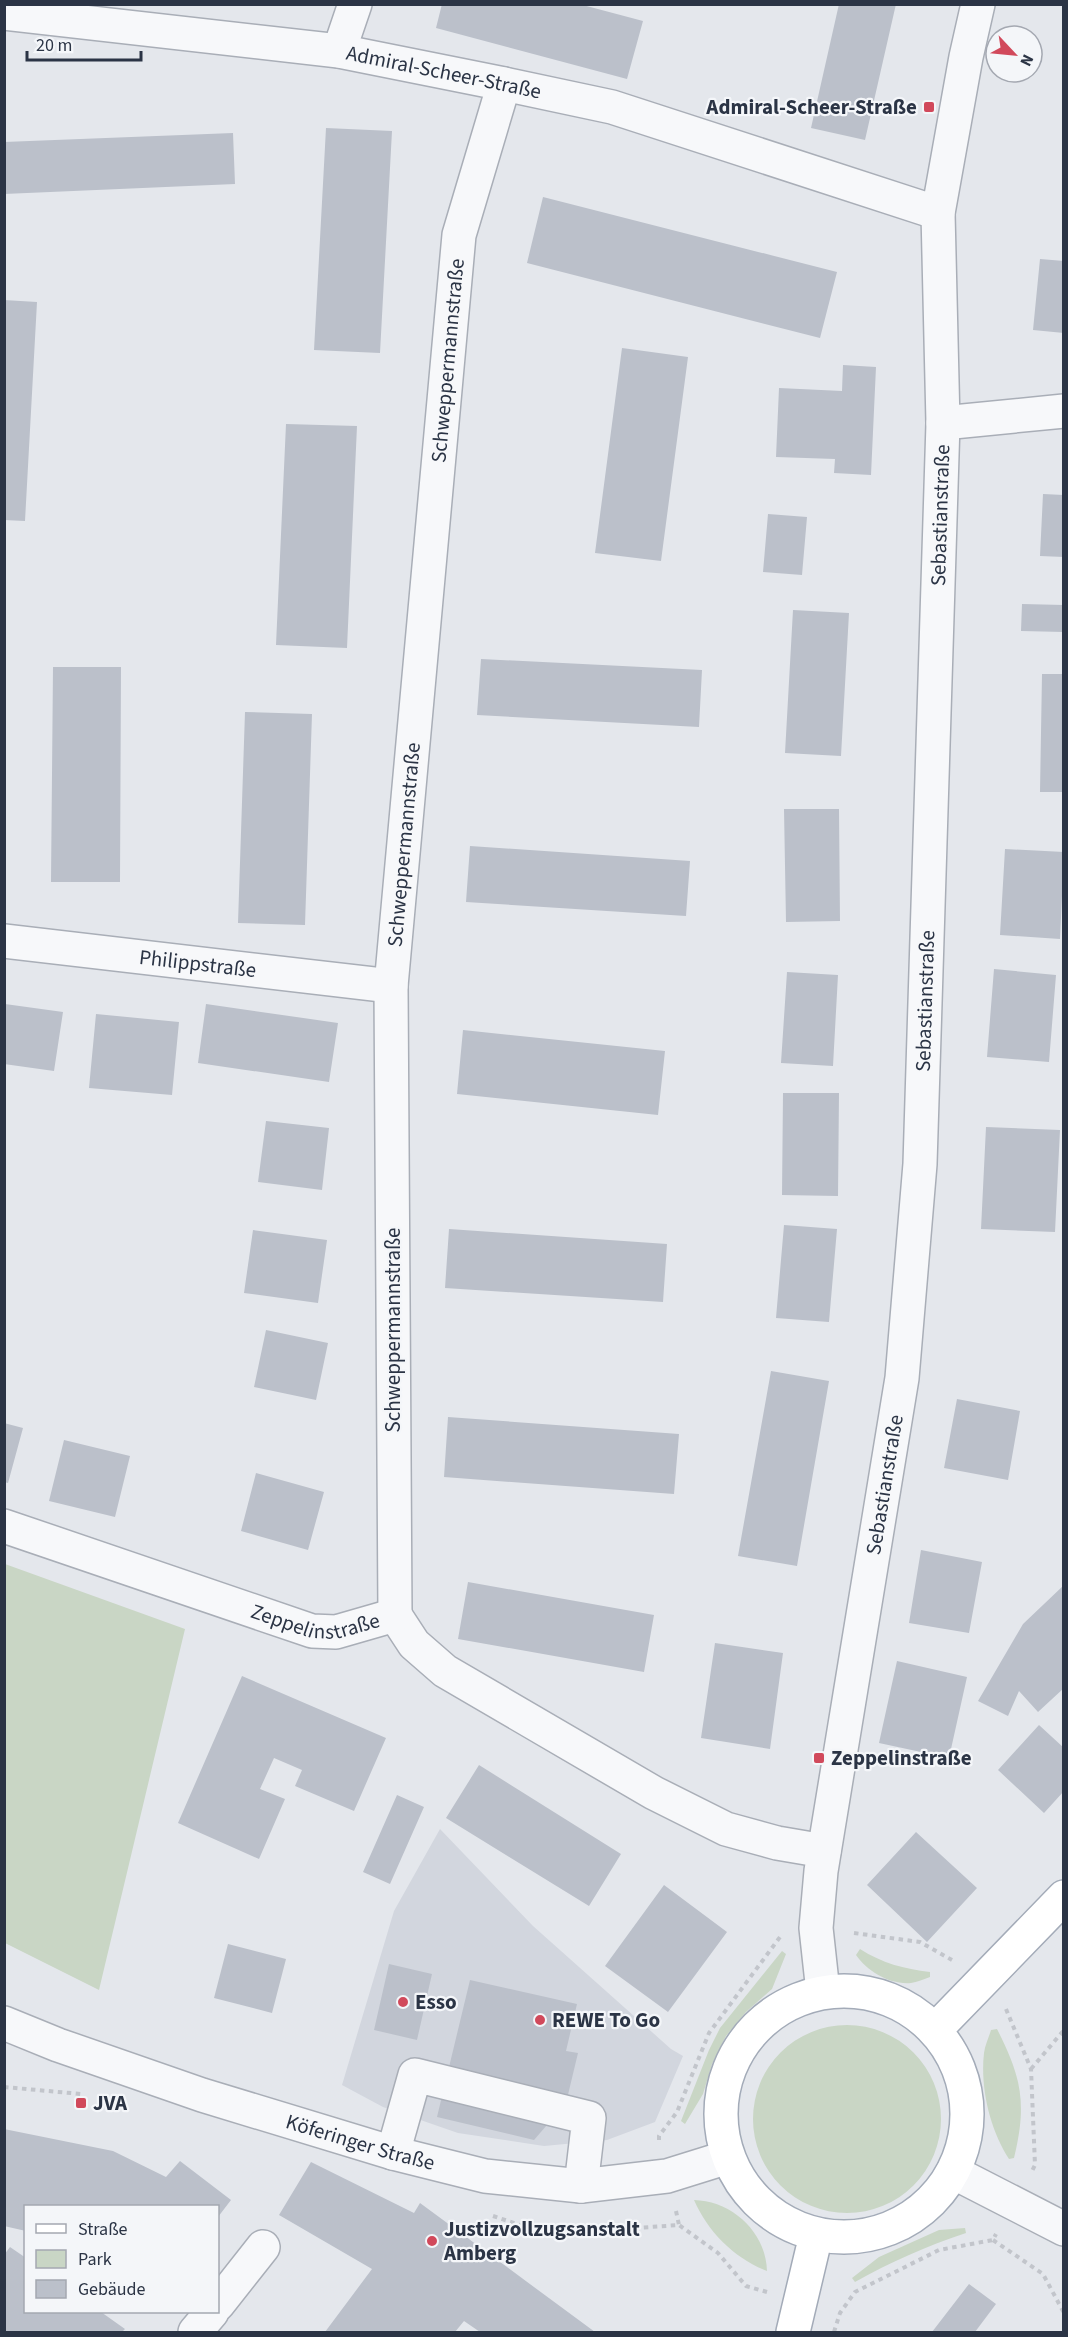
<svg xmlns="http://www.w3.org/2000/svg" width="1068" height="2337" font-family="'Source Sans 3',sans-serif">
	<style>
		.built { fill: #d2d6de }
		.green { fill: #c9d6c5 }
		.building { fill: #bbc0ca }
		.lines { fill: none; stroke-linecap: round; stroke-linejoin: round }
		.minor-casing { stroke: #a9aeb7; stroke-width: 36 }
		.major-casing { stroke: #a3abb8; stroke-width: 36 }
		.path { stroke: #c2c5cb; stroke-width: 4; stroke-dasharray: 4.5 4.5; stroke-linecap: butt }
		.minor { stroke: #f7f8fa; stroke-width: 33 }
		.major { stroke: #fff; stroke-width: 33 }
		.poi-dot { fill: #d1495b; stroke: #f4f6f9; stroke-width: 2 }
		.labels { text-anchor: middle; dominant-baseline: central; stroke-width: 4.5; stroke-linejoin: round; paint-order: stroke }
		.street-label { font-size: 21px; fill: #2b3445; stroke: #f4f6f9 }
		.poi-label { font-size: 21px; font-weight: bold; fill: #2b3445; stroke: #f4f6f9; text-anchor: start }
	</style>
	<rect width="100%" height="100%" fill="#e4e7ec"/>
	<path class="built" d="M 440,1829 L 533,1926 L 671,2049 L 683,2056 L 655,2122 L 607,2140 L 544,2146 L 458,2133 L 383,2107 L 342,2085 L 394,1911 Z"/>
	<path class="green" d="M 5,1564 L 185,1629 L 99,1990 L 5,1943 Z
		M 860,1949 C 882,1963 904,1969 930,1972 L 930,1977 C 924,1979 917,1982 911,1983 C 890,1985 867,1971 856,1955 Z
		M 782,1951 L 786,1954 L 772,1989 L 746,2012 L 726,2036 L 712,2064 L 703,2094 L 685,2124 L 681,2121 L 709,2050 L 720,2028 Z
		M753 2119a94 94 0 1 1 188 0a94 94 0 1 1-188 0Z
		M 997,2029 C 1022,2078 1027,2104 1014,2158 L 1009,2159 C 990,2130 980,2088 984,2053 C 985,2045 989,2037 991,2030 Z
		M 694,2200 C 732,2201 766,2232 767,2271 C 734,2258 708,2232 694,2200 Z
		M 965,2228 L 966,2233 C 927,2246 890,2262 855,2282 L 852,2278 L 879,2257 L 939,2230 Z"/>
	<path class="building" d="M 442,4 L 579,4 L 643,21 L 627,79 L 436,28 Z
		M 839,4 L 896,4 L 865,140 L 811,128 Z
		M 326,128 L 392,131 L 380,353 L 314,350 Z
		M 233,133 L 235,184 L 4,194 L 4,142 Z
		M 543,197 L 837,272 L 820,338 L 527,263 Z
		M 1040,259 L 1064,261 L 1064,333 L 1033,330 Z
		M 4,300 L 37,302 L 25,521 L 4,520 Z
		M 622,348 L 688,357 L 661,561 L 595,553 Z
		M 843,365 L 876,367 L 871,475 L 834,473 L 835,459 L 776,457 L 779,388 L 842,391 Z
		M 286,424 L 357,426 L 347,648 L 276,645 Z
		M 1043,494 L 1064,495 L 1064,557 L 1040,556 Z
		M 768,514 L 807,517 L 802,575 L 763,572 Z
		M 1022,604 L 1064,605 L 1064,632 L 1021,631 Z
		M 793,610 L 849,613 L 841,756 L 785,753 Z
		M 481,659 L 702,670 L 699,727 L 477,715 Z
		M 53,667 L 121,667 L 120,882 L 51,882 Z
		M 1042,674 L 1064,674 L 1064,792 L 1040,792 Z
		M 245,712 L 312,714 L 305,925 L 238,923 Z
		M 784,809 L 839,809 L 840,921 L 786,922 Z
		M 470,846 L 690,861 L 686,916 L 466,902 Z
		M 1005,849 L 1064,852 L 1060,939 L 1000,935 Z
		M 994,969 L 1056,975 L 1049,1062 L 987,1057 Z
		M 787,972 L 838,975 L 833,1066 L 781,1063 Z
		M 5,1004 L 63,1012 L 54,1071 L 4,1064 Z
		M 206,1004 L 338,1023 L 329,1082 L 198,1063 Z
		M 96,1014 L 179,1022 L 172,1095 L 89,1088 Z
		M 463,1030 L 665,1051 L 658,1115 L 457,1094 Z
		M 783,1093 L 839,1093 L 838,1196 L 782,1195 Z
		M 266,1121 L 329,1128 L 322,1190 L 258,1182 Z
		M 986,1127 L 1060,1130 L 1055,1232 L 981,1229 Z
		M 784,1225 L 837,1229 L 829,1322 L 776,1318 Z
		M 449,1229 L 667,1244 L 663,1302 L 445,1288 Z
		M 253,1230 L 327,1240 L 318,1303 L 244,1293 Z
		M 266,1330 L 328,1343 L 316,1400 L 254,1387 Z
		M 771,1371 L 829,1381 L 797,1566 L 738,1556 Z
		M 957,1399 L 1020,1411 L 1008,1480 L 944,1468 Z
		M 448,1417 L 679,1434 L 674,1494 L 444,1477 Z
		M 4,1423 L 23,1428 L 8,1483 L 4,1482 Z
		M 64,1440 L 130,1456 L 115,1517 L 49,1501 Z
		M 256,1473 L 324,1492 L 308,1550 L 241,1531 Z
		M 921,1550 L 982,1562 L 969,1633 L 909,1623 Z
		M 468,1582 L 654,1615 L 644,1672 L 458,1639 Z
		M 1064,1585 L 1064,1688 L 1038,1712 L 1019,1691 L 1008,1716 L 978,1701 L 1023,1624 Z
		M 715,1643 L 783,1653 L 770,1749 L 701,1738 Z
		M 897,1661 L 967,1677 L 949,1758 L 879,1743 Z
		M 242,1676 L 386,1738 L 354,1811 L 295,1786 L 302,1770 L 274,1758 L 260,1789 L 285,1799 L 259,1859 L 178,1823 Z
		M 1039,1725 L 1064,1748 L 1064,1791 L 1044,1813 L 998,1770 Z
		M 479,1765 L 621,1854 L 589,1906 L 446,1818 Z
		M 397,1795 L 424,1807 L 390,1884 L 363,1872 Z
		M 916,1832 L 977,1888 L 927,1942 L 867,1885 Z
		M 664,1885 L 727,1932 L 668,2012 L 605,1966 Z
		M 228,1944 L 286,1959 L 272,2013 L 214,1998 Z
		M 389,1964 L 432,1974 L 417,2040 L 374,2030 Z
		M 470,1980 L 577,2004 L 566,2051 L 578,2053 L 566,2103 L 534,2140 L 437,2117 Z
		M 4,2129 L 113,2151 L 166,2177 L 180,2161 L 231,2200 L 218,2217 L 218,2206 L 26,2206 L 26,2231 L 4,2226 Z
		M 311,2162 L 414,2213 L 420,2203 L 595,2332 L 480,2332 L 464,2321 L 455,2332 L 325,2332 L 372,2269 L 279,2215 Z
		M 10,2247 L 26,2258 L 26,2312 L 101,2312 L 125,2329 L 122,2332 L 4,2332 L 4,2255 Z
		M 969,2284 L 996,2304 L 975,2332 L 932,2332 Z"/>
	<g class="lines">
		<g class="minor-casing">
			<g id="minor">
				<path id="s1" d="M 4,13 L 339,51 L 504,84 L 612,107 L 938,213"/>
				<path d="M 339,51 L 355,4"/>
				<path d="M 943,423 L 1064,411"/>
				<path id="s2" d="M 4,941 L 391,986"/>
				<path id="s3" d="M 4,1526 L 312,1631 L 336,1632 L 395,1615 L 414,1644 L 445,1671 L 654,1793 L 726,1829 L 777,1843 L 824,1851"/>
				<path id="s4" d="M 395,1615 L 391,986 L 459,235 L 504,84"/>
				<path id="s5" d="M 823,1992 L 816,1928 L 821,1871 L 902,1378 L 920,1164 L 943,423 L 938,213 L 966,57 L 978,4"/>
				<path id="s6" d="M 4,2023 L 58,2045 L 202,2095 L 393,2153 L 485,2176 L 581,2186 L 667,2176 L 728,2157"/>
				<path d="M 393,2153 L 415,2075 L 589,2118 L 581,2186"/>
				<path d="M 953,2172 L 1064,2229"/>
				<path d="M 218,2304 L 263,2247"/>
				<path d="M 195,2332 L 212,2312"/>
			</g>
		</g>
		<g class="major-casing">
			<path id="major" d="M721 2114a123 123 0 1 1 246 0a123 123 0 1 1-246 0Z
				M 935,2030 L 1064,1897
				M 793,2332 L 816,2235"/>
		</g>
		<path class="path" d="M 854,1933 L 920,1942 L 952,1960
			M 1006,2009 L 1031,2069 L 1035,2165 L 1031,2173
			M 1031,2069 L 1064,2030
			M 4,2087 L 81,2094
			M 659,2140 L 659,2136 L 677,2112 L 709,2033 L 780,1937
			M 676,2211 L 679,2225
			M 493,2216 L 532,2229 L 607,2230 L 679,2225 L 718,2253 L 746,2286 L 767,2292
			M 993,2240 L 1043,2274 L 1064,2313
			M 834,2332 L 840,2313 L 855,2292 L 939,2250 L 993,2240 L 996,2234"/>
		<use href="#minor" class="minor"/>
		<use href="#major" class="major"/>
	</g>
	<g class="poi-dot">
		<rect x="923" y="101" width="12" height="12" rx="3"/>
		<rect x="813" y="1752" width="12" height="12" rx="3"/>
		<circle cx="403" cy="2002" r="6"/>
		<circle cx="540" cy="2020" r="6"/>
		<rect x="75" y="2097" width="12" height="12" rx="3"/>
		<circle cx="432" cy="2241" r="6"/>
	</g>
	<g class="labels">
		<g class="street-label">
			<text stroke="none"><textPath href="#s1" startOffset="444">Admiral-Scheer-Straße</textPath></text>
			<text stroke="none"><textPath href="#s4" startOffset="1257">Schweppermannstraße</textPath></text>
			<text stroke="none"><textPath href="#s5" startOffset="1485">Sebastianstraße</textPath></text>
			<text stroke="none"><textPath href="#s4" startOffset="771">Schweppermannstraße</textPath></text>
			<text stroke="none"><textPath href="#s2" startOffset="195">Philippstraße</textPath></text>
			<text stroke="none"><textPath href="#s5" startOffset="999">Sebastianstraße</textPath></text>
			<text transform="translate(393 1330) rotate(-90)">Schweppermannstraße</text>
			<text stroke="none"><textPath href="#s5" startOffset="513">Sebastianstraße</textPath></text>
			<text stroke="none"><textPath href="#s3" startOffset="328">Zeppelinstraße</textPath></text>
			<text stroke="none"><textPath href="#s6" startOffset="376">Köferinger Straße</textPath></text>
		</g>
		<g class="poi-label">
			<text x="917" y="107" text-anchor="end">Admiral-Scheer-Straße</text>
			<text x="831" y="1758">Zeppelinstraße</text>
			<text x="415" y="2002">Esso</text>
			<text x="552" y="2020">REWE To Go</text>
			<text x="93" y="2103">JVA</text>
			<text x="444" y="2229">Justizvollzugsanstalt<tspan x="444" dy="24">Amberg</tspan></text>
		</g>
	</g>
	<rect width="1068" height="2337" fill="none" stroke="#2b3445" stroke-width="12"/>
	<rect x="24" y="2205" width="195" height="108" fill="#f4f6f9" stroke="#a4a8b1" stroke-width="1.5"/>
	<rect x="36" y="2224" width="30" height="9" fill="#ffffff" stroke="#a4a8b1" stroke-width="1.5"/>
	<text x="78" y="2235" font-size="18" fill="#2b3445">Straße</text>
	<rect x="36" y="2250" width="30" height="18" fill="#c9d6c5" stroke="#a4a8b1" stroke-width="1.5"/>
	<text x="78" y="2265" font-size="18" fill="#2b3445">Park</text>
	<rect x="36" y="2280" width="30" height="18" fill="#bbc0ca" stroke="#a4a8b1" stroke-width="1.5"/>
	<text x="78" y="2295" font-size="18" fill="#2b3445">Gebäude</text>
	<g transform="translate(1014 54) rotate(116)"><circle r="28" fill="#f4f6f9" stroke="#a4a8b1" stroke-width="1.5"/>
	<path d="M0-4.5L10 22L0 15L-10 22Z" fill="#d1495b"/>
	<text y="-9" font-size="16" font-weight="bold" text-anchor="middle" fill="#2b3445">N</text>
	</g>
	<path d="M27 51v9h114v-9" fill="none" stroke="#2b3445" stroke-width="3"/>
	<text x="36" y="51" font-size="18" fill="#2b3445" stroke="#f4f6f9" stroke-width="4.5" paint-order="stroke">20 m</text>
</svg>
